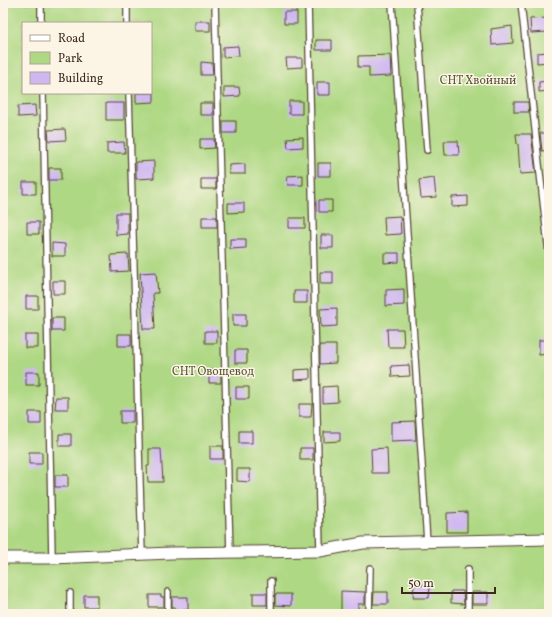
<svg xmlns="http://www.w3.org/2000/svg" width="552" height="617" font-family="Vollkorn,serif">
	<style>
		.green { fill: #aed883; stroke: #748150; fill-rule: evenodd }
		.building { fill: #cfb7f0 }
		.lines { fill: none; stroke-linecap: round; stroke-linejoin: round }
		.lane-casing { stroke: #574436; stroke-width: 8 }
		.street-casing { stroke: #574436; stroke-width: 13 }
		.lane { stroke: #fff; stroke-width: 5.5 }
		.street { stroke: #fff; stroke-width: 11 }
		.labels { text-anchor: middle; stroke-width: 3; stroke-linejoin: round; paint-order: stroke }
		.park-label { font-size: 12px; fill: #585637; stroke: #fcf5e5 }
	</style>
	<rect width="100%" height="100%" fill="#fcf5e5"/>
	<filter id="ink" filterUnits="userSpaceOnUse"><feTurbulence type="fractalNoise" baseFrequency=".025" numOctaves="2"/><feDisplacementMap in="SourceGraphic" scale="8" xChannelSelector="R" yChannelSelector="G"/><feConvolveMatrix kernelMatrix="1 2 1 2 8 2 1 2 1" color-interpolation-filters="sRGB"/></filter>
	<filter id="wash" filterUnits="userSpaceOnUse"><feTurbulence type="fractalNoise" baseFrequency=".012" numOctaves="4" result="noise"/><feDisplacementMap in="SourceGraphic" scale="16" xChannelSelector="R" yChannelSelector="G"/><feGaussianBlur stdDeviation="0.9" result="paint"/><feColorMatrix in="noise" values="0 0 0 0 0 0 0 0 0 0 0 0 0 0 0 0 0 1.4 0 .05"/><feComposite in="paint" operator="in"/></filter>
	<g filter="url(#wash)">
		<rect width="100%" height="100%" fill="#f3dabb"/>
		<path class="green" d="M3 3H549V614H3ZM23 23H151V93H23Z"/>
		<g id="blocks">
			<path class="building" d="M284 12H297V24H284Z
				M547 18 548 32 531 33 530 19Z
				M195 21H210V31H195Z
				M512 26 513 43 492 45 491 29Z
				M316 40H332V50H316Z
				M238 46 239 56 223 57V47Z
				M549 52V62L537 63V53Z
				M390 55 391 76 369 77V67H358V56Z
				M286 58H302V67L287 68Z
				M201 62 212 63 213 75H201Z
				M549 81V91L539 92V82Z
				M317 82H330V95H317Z
				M224 87H239L240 96 224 97Z
				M136 93H154V102L136 103Z
				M289 101H302V114H289Z
				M514 102H528L529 112H514Z
				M106 103H124V120H106Z
				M200 103H213V115H200Z
				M35 105 36 116 18 117V106Z
				M223 121H236V133H223Z
				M65 129 66 140 49 141 48 130Z
				M540 133H549V150L542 151Z
				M516 134H531L536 173 520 174 518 144H517Z
				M303 137V147L288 148 287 138Z
				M200 139H214L215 148 200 149Z
				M444 141H458L459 155H445Z
				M124 142 125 153H107V143Z
				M154 161V178L136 179V162Z
				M318 163H331V176H318Z
				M245 164V174H229V165Z
				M49 168H61V180H49Z
				M303 175V185H288L287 176Z
				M434 178 436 197 421 198 419 180Z
				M201 179H216V189H201Z
				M23 182H36V194H23Z
				M468 196V206L452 207V197Z
				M319 200H332V212H319Z
				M228 203H244V212L228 213Z
				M116 213H128V234L116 235Z
				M400 216 401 234 385 235 384 217Z
				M202 217H217V227H202Z
				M289 218H305V228H289Z
				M27 222H39V234H27Z
				M321 235H333V248H321Z
				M230 239H246V248L230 249Z
				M52 243 65 244V256H52Z
				M384 253H399V262L384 263Z
				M128 254 129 271 112 272 111 255Z
				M156 272 158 293H153L155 329H143L140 273Z
				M320 272H333V284H320Z
				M53 281H65V294H53Z
				M404 289V305L386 306V290Z
				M294 291H307V303H294Z
				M26 296H38V309H26Z
				M337 308V326L321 327 320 309Z
				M233 314H246V326H233Z
				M52 318H64V331H52Z
				M387 329H403L404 347H388Z
				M205 331H217V343H205Z
				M118 334H131V346H118Z
				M25 335H38V348H25Z
				M539 340H549V354L539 355Z
				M320 345H336V363L320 364Z
				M235 350H247V363H235Z
				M409 365 410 376 392 377 391 366Z
				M310 369V379L294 380V370Z
				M209 370H221V383H209Z
				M26 372H39V385H26Z
				M337 386 338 402 323 403V387Z
				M236 387H249V399H236Z
				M56 397H68V409H55Z
				M299 404H312L311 417H299Z
				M120 411H133V423H120Z
				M29 412H41V424H29Z
				M415 421 416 440 391 441V422Z
				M239 431H252V443H239Z
				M324 432H340V441L324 442Z
				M59 434H71V446H59Z
				M210 446H223V459H210Z
				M300 448H313V460H300Z
				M387 448 388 473H372L371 449Z
				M149 449H161L163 482H148L147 466H149Z
				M29 452H42V464H29Z
				M237 469H250V482L237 481Z
				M55 475H68V487H55Z
				M467 512V532H447V513Z
				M414 585H430L429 598H413Z
				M341 591 365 592V604H358V614H341Z
				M451 591H463L464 604 451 603Z
				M374 592H388V604H373Z
				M472 592H488V604H472Z
				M253 593H265L267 594V605H253Z
				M275 594H291V606L275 605Z
				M84 595H97V607H84Z
				M149 595H161V597H164V607H149Z
				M172 597H188V610H175V607H172Z"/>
		</g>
	</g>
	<g filter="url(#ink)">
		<use href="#blocks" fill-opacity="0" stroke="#574436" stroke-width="1"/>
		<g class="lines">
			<g class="lane-casing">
				<path id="lane" d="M41 3V23
					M127 3V23
					M215 3 230 553
					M308 3 320 551
					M392 3 427 542
					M417 3 427 150
					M521 3 549 254
					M43 93 52 558
					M129 93 142 554
					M168 592V614
					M70 593V614
					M271 614V581
					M369 614 370 568
					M468 614V569"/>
			</g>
			<g class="street-casing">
				<path id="street" d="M3 558H52L171 553 320 551 363 543 549 539"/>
			</g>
			<use href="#lane" class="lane"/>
			<use href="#street" class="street"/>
		</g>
	</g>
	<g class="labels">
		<g class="park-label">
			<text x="478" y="84">СНТ Хвойный</text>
			<text x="213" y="375">СНТ Овощевод</text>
		</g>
	</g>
	<rect width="552" height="617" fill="none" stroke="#fcf5e5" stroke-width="16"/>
	<rect x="22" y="22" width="130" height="72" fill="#fcf5e5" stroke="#afa495"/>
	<rect x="30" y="35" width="20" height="6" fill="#ffffff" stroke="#afa495"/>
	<text x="58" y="42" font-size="12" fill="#3b2a1e">Road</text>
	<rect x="30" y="52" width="20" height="12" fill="#aed883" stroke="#afa495"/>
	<text x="58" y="62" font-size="12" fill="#3b2a1e">Park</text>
	<rect x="30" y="72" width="20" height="12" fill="#cfb7f0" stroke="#afa495"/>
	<text x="58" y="82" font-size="12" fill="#3b2a1e">Building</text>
	<path d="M402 587v6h93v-6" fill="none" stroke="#3b2a1e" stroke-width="2"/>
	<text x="408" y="587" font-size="12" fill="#3b2a1e" stroke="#fcf5e5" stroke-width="3" paint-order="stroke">50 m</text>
</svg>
